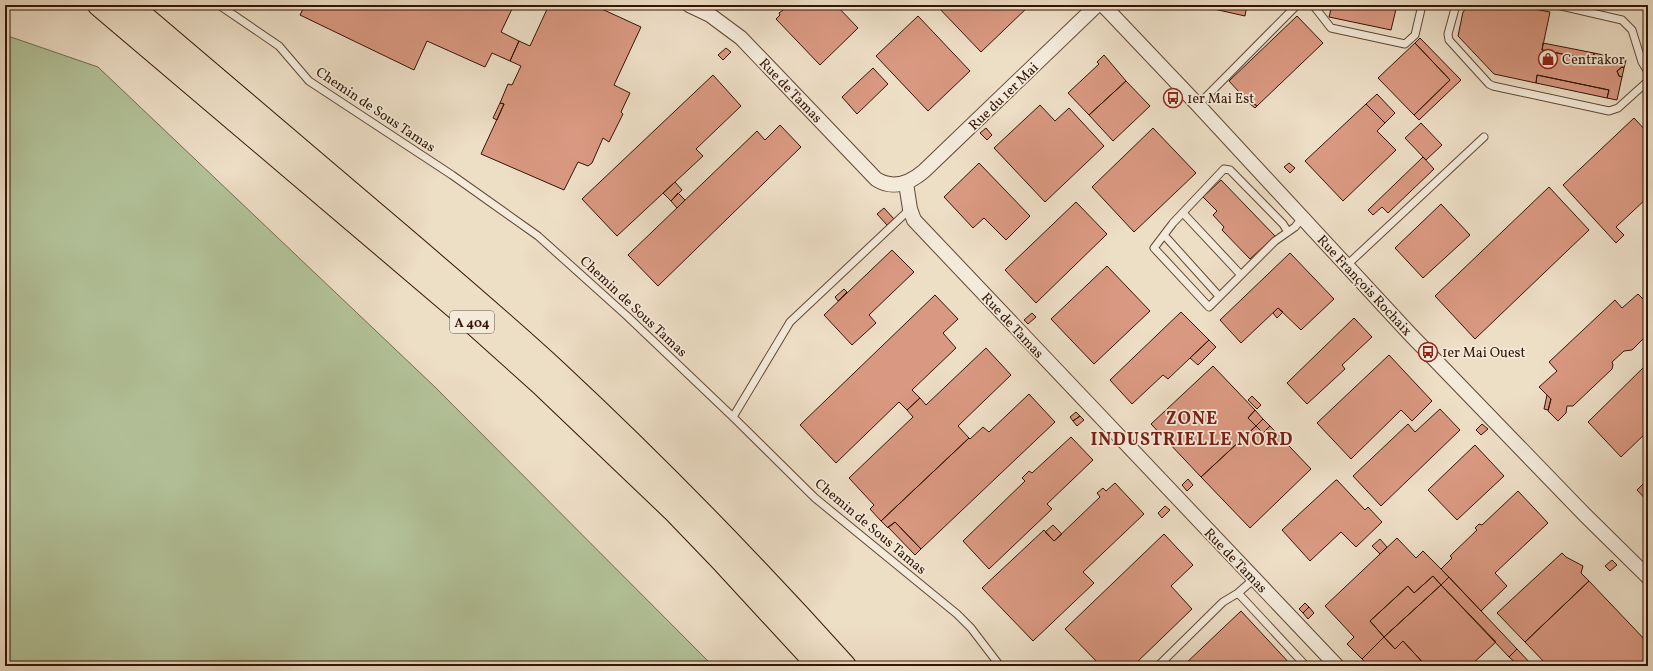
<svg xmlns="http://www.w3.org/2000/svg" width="1653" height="671" font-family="Vollkorn,serif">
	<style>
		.green { fill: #b3c299; stroke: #746c4e }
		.building { fill: #d99881; stroke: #341503 }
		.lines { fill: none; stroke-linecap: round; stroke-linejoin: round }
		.lane-casing { stroke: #624734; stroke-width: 9 }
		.street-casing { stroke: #624734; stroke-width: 16 }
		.highway-casing { stroke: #341503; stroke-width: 24 }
		.lane { stroke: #f3eada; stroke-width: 7 }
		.street { stroke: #f3eada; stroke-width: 14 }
		.highway { stroke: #eddec6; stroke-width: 22 }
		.labels { text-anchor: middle; stroke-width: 3.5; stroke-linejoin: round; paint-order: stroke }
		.shield { fill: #f3eada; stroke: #6d5544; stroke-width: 1 }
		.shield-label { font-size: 13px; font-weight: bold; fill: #341503 }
		.poi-label { font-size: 14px; fill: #341503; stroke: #f3eada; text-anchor: start }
		.street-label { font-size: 14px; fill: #341503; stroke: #f3eada }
		.district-label { font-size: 18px; font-weight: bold; letter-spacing: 1px; fill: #7a1f14; stroke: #f3eada }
	</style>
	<rect width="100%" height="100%" fill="#eddec6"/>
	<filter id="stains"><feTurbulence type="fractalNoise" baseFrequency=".005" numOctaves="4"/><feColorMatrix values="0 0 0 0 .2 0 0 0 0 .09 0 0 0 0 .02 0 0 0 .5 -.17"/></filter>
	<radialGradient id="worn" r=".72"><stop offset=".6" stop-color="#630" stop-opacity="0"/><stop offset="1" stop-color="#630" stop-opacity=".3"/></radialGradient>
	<path class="green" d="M5 35 98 67 435 387 713 666H5Z"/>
	<path class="building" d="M305 5H503L512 9 501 32 519 41 510 61 492 53 485 67 427 41 414 70 300 15Z
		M549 5H593L641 27 614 85 630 93 621 112 623 114 609 142 603 138 592 163 588 166 578 162 564 190 481 154 504 104 500 103 508 84 512 85 521 66 510 61 519 41 530 46Z
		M716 5H722V9L716 8Z
		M790 5H836L858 28 820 65 776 19 780 15 779 13Z
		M936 5H1030L981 52Z
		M1205 5H1247L1245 16 1205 7Z
		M1332 5H1397L1391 30 1329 17Z
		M1469 5H1514L1550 12 1542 50 1593 60 1594 53 1626 60 1624 68 1622 67 1617 71 1619 76 1622 77 1617 100 1607 98 1609 90 1537 75 1536 83 1494 74 1458 36 1463 12Z
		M918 16 970 71 928 111 876 56Z
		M1297 16 1323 43 1257 106 1252 102 1250 104 1229 81Z
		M1420 38 1461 80 1419 120 1414 115 1450 80 1415 43Z
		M1415 43 1450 80 1414 115 1378 78Z
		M1543 43 1594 53 1593 60 1542 50Z
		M726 48 731 52 723 60 718 55Z
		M1104 55 1126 81 1089 115 1068 93 1099 64 1097 62Z
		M1622 67 1624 68 1622 77 1619 76 1617 71Z
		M873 68 888 84 857 114 842 97Z
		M713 75 741 106 696 149 703 156 617 236 582 199Z
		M1537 75 1609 90 1607 98 1536 83Z
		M1126 81 1150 106 1113 141 1089 115Z
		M1377 94 1395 113 1385 123 1366 104Z
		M1252 102 1257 106 1255 108 1250 104Z
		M500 103 504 104 497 120 493 118Z
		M1366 104 1385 123 1377 131 1396 150 1343 201 1305 161Z
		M1040 105 1055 121 1069 108 1104 146 1045 202 994 148Z
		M1634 118 1648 133V197L1616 227 1624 235 1616 243 1563 185Z
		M1421 123 1442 145 1426 160 1405 138Z
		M780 125 801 147 658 286 628 255 757 131 765 140Z
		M986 128 992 135 987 140 980 133Z
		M1153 128 1196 173 1134 232 1092 187Z
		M1423 157 1434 169 1388 213 1382 207 1373 215 1368 210Z
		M979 163 1030 216 1006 240 984 218 973 228 944 197Z
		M1289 163 1295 168 1290 173 1284 167Z
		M1221 180 1275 236 1250 259 1222 230 1224 227 1213 215 1217 211 1203 197Z
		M675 182 682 190 671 201 663 193Z
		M1549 187 1589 230 1475 339 1435 296Z
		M678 193 685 200 677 208 671 201Z
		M1076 202 1107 234 1036 303 1005 270Z
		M1441 204 1470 235 1423 278 1395 248Z
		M884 208 894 219 887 225 877 214Z
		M892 250 914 272 869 315 876 323 852 345 824 315Z
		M1290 253 1334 299 1301 330 1278 308 1241 343 1220 320Z
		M1107 266 1150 311 1094 364 1051 319Z
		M844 289 847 292 838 301 835 297Z
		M1638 294 1648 304V334L1632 350 1624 351 1612 362 1613 365 1612 369 1573 406H1567L1566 413 1558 421 1548 411 1551 399 1539 387 1557 371 1549 362 1615 300 1622 308Z
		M935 295 958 319 943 333 956 348 912 390 920 398 907 410 899 402 836 463 800 425Z
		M1278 308 1283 312 1277 318 1273 313Z
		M1181 312 1209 340 1168 379 1163 375 1132 404 1110 380Z
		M1032 313 1036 317 1028 324 1024 320Z
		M1354 318 1372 337 1342 365 1345 369 1307 404 1287 383Z
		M1209 340 1216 347 1198 365 1190 358Z
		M986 348 1011 375 958 426 969 438 881 521 870 509 874 505 849 478 913 417 907 410 920 398 926 405Z
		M1389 355 1432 401 1412 421 1401 410 1351 459 1317 423Z
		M1648 363V431L1621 457 1588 422Z
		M1213 366 1255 410 1248 418 1256 426 1201 477 1151 424Z
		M1029 394 1055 422 921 549 895 522 888 528 881 521 969 438 970 439 983 427 989 432Z
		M1547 395 1551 399 1548 410 1544 409Z
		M1252 396 1261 405 1257 409 1248 400Z
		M1440 409 1460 430 1381 506 1353 476 1408 424 1415 432Z
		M1255 410 1263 419 1256 426 1248 418Z
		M1076 412 1080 416 1073 421 1070 417Z
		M1080 416 1084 420 1077 426 1073 421Z
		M1263 419 1270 426 1263 433 1256 426Z
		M1482 424 1488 429 1481 435 1476 430Z
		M1256 426 1263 433 1270 426 1311 469 1250 528 1201 477Z
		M1071 437 1093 460 1047 504 1052 509 989 569 963 541 1025 481 1022 478 1029 471 1032 473Z
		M1475 445 1504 476 1457 520 1428 490Z
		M1188 479 1193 485 1187 491 1182 485Z
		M1648 479V502L1637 490Z
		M1337 480 1365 510 1368 507 1382 522 1356 547 1341 532 1310 561 1282 530 1336 480Z
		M1115 483 1144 514 1083 572 1094 583 1033 641 982 588 1044 530 1054 541 1100 497 1097 493 1103 488 1106 491Z
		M1518 491 1548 523 1495 573 1507 586 1481 611 1441 569 1452 558 1450 556 1477 530 1475 528 1479 524 1482 525Z
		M1165 506 1170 510 1162 518 1158 513Z
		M895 522 921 549 915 555 888 527Z
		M1053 525 1062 534 1054 541 1045 532Z
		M1164 534 1193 565 1171 586 1192 609 1133 666H1101L1065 629Z
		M1397 538 1416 558 1423 551 1449 577 1441 585 1433 576 1414 593 1408 586 1370 621 1384 637 1362 659 1347 644 1354 637 1325 606Z
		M1380 539 1387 547 1380 554 1372 546Z
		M1562 553 1566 557 1583 566 1581 573 1589 581 1525 642 1497 613Z
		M1612 560 1617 565 1610 571 1605 566Z
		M1433 576 1441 585 1384 637 1370 621 1408 586 1414 593Z
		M1449 577 1517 649 1509 657 1441 585Z
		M1589 581 1648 643V656L1638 666H1548L1525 642Z
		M1441 585 1496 642 1470 666H1426L1403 641 1395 649 1384 637Z
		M1305 603 1309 607 1303 613 1299 609Z
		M1309 607 1314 613 1308 619 1303 613Z
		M1241 611 1292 666H1183Z
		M1384 637 1395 649 1403 641 1426 666H1382L1380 664 1377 666H1369L1362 659Z
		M1517 649 1532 665 1530 666H1515L1517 664 1509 657Z"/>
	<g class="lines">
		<g class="lane-casing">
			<path id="lane" d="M219 5 279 46 309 81 452 175 538 236 627 316 733 417 815 498 957 614 971 628 1000 666
				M1313 5 1331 28 1405 44 1415 35 1422 5
				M1456 5 1448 34 1449 40 1489 84 1493 86 1609 111 1618 108 1648 81
				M1557 5 1622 20 1632 30 1642 62 1648 72
				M1198 105 1297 5
				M1183 213 1241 275
				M1288 232 1283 224 1230 170 1224 169 1173 223 1154 248 1209 307 1275 241 1295 227 1302 218
				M1164 235 1219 296
				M1347 265 1484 137
				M733 417 790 322 910 209
				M1254 579 1238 593 1306 666
				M1158 666 1223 602 1238 593"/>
		</g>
		<g class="street-casing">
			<path id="street" d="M689 5 710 15 741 38 876 179C893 190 910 183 924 171L1097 5
				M1103 5 1198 105 1409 333 1585 515 1648 577
				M906 183 910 209 914 220 1337 666"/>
		</g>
		<g class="highway-casing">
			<path id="highway" d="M99 5 463 314 541 384 673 510 722 561 819 666
				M130 5C208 72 287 138 365 205 430 260 495 315 557 372 658 466 753 564 845 666"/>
		</g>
		<use href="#lane" class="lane"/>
		<use href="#street" class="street"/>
		<use href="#highway" class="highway"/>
	</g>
	<defs>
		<g id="shop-ring" transform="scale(1)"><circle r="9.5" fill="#f3eada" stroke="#8f2418" stroke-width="1.5"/><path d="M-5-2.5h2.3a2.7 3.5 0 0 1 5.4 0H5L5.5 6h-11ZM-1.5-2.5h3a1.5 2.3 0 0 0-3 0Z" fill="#8f2418"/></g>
		<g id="bus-ring" transform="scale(1)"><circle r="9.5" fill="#f3eada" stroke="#8f2418" stroke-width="1.5"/><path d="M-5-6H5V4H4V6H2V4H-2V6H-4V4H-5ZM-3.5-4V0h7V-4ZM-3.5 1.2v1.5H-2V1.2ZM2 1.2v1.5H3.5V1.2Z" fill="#8f2418"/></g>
	</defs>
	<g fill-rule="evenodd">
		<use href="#shop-ring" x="1548" y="59"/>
		<use href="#bus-ring" x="1173" y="98"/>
		<use href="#bus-ring" x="1428" y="352"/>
	</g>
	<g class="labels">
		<rect class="shield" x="450" y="311" width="44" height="22" rx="3"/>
		<g class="shield-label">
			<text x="472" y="327">A 404</text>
		</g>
		<g class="poi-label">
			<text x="1562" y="64">Centrakor</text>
			<text x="1187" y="103">1er Mai Est</text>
			<text x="1442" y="357">1er Mai Ouest</text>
		</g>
		<g class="street-label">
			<text transform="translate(791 90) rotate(46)" y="5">Rue de Tamas</text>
			<text transform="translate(1003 96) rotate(-44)" y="5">Rue du 1er Mai</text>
			<text transform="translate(376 109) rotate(34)" y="5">Chemin de Sous Tamas</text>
			<text transform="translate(1365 285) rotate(47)" y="5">Rue François Rochaix</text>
			<text transform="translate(634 306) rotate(43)" y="5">Chemin de Sous Tamas</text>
			<text transform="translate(1013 325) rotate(47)" y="5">Rue de Tamas</text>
			<text transform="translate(871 526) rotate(40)" y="5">Chemin de Sous Tamas</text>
			<text transform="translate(1236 560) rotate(46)" y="5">Rue de Tamas</text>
		</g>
		<g class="district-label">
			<text x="1192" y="424">ZONE<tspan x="1192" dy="21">INDUSTRIELLE NORD</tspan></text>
		</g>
	</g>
	<rect width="1653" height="671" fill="none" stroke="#eddec6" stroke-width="20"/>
	<rect x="6" y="6" width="1641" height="659" fill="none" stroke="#341503" stroke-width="2"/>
	<rect x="10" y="10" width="1633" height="651" fill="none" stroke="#341503"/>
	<rect width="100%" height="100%" filter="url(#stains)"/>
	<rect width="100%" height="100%" fill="url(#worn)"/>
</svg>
